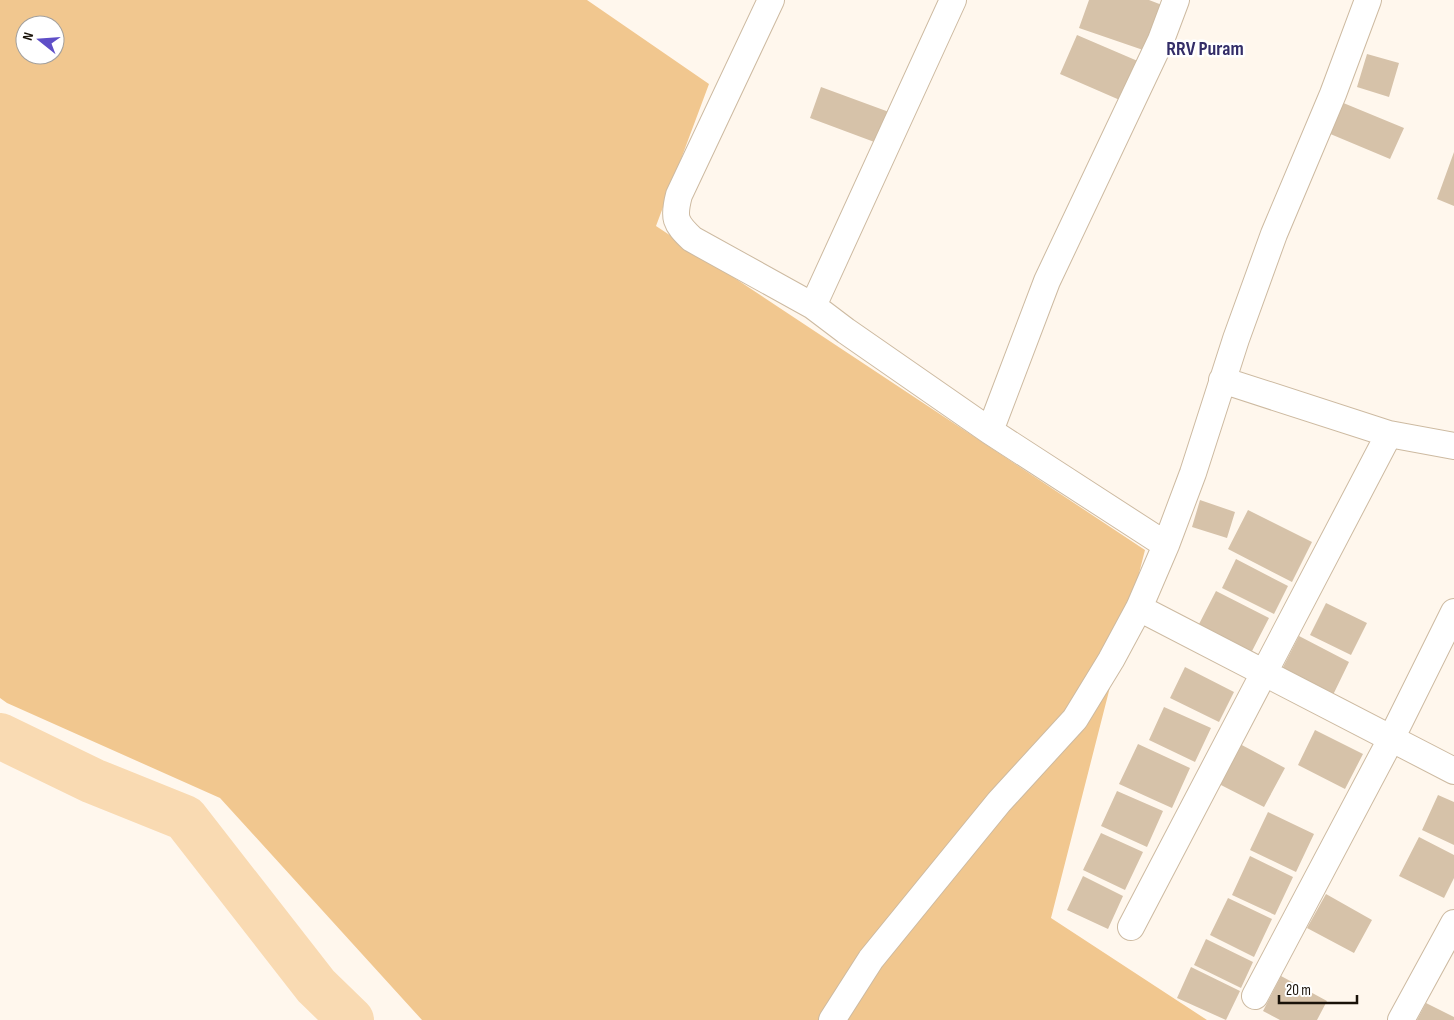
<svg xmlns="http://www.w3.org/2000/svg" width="1454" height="1020" font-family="'Sofia Sans Condensed',sans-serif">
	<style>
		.green { fill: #f1c78f; fill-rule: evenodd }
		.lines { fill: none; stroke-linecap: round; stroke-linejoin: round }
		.river { stroke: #f9dab2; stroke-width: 46 }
		.building { fill: #d6c2a9 }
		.street-casing { stroke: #cdbaa1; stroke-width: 28 }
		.street { stroke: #fff; stroke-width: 26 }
		.labels { text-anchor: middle; stroke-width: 5; stroke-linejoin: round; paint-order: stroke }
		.neighbourhood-label { font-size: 20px; font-weight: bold; fill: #332d68; stroke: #fff }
	</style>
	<rect width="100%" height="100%" fill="#fff7ed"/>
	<path class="green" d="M0 0H587L709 84 656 226 1145 550 1051 918 1207 1020H422L220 798 7 703 0 698ZM25 25H55V55H25Z"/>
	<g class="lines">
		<path class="river" d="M0 736 93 781 185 818 316 986 351 1020"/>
	</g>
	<path class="building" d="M1089 0H1149L1162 5 1146 51 1079 28Z
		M1077 35 1140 62 1122 101 1060 74Z
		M1367 54 1399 63 1389 97 1357 87Z
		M821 87 889 112 877 143 810 118Z
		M1341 102 1404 128 1390 159 1328 133Z
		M1454 152V206L1437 199Z
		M1200 500 1235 512 1227 538 1192 527Z
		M1248 510 1312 542 1292 582 1228 549Z
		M1236 559 1288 586 1274 614 1222 588Z
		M1216 591 1269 618 1251 653 1198 626Z
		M1326 603 1367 623 1351 655 1310 635Z
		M1299 636 1349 662 1332 697 1281 671Z
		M1185 667 1234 692 1219 722 1170 698Z
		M1164 707 1211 728 1195 762 1149 740Z
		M1315 730 1363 754 1345 789 1298 765Z
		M1238 743 1285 768 1264 807 1217 783Z
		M1138 744 1190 768 1172 808 1119 784Z
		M1117 791 1163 811 1147 847 1101 826Z
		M1438 795 1454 802V845L1422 830Z
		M1268 812 1314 834 1296 872 1250 850Z
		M1101 833 1143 852 1125 890 1083 870Z
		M1419 837 1454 855V878L1444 898 1399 876Z
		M1250 856 1293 877 1275 915 1232 895Z
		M1083 876 1123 896 1108 929 1067 910Z
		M1326 894 1372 920 1354 953 1307 928Z
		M1228 898 1272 919 1254 957 1210 935Z
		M1206 939 1253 962 1241 988 1194 965Z
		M1191 967 1240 991 1226 1020 1177 998Z
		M1281 976 1327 1001 1317 1020H1280L1263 1011Z
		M1426 1003 1454 1017V1020H1417Z"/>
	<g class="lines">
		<g class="street-casing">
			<path id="street" d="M771 0 679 195C673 218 675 223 692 239L813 306 846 331 990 431 1166 545
				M813 306 953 0
				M1222 380 1389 434 1454 446
				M990 431 1047 281 1161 40 1176 0
				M1139 608 1454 771
				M1131 927 1389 434
				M1255 996 1391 739 1454 612
				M832 1020 871 959 928 889 999 802 1075 719 1111 660 1139 608 1166 545 1193 473 1236 339 1274 234 1333 94 1368 0
				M1401 1020 1454 923"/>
		</g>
		<use href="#street" class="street"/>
	</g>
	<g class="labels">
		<g class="neighbourhood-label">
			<text x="1205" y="55">RRV Puram</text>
		</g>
	</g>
	<g transform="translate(40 40) rotate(287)"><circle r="24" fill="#ffffff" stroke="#a3a09d"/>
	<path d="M0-4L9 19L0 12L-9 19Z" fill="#5e4ec7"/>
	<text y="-8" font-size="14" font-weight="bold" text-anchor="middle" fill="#191209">N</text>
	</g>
	<path d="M1279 995v8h78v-8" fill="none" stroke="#191209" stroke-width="2.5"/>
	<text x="1286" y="995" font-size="15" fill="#191209" stroke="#ffffff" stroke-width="4" paint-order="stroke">20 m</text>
</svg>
